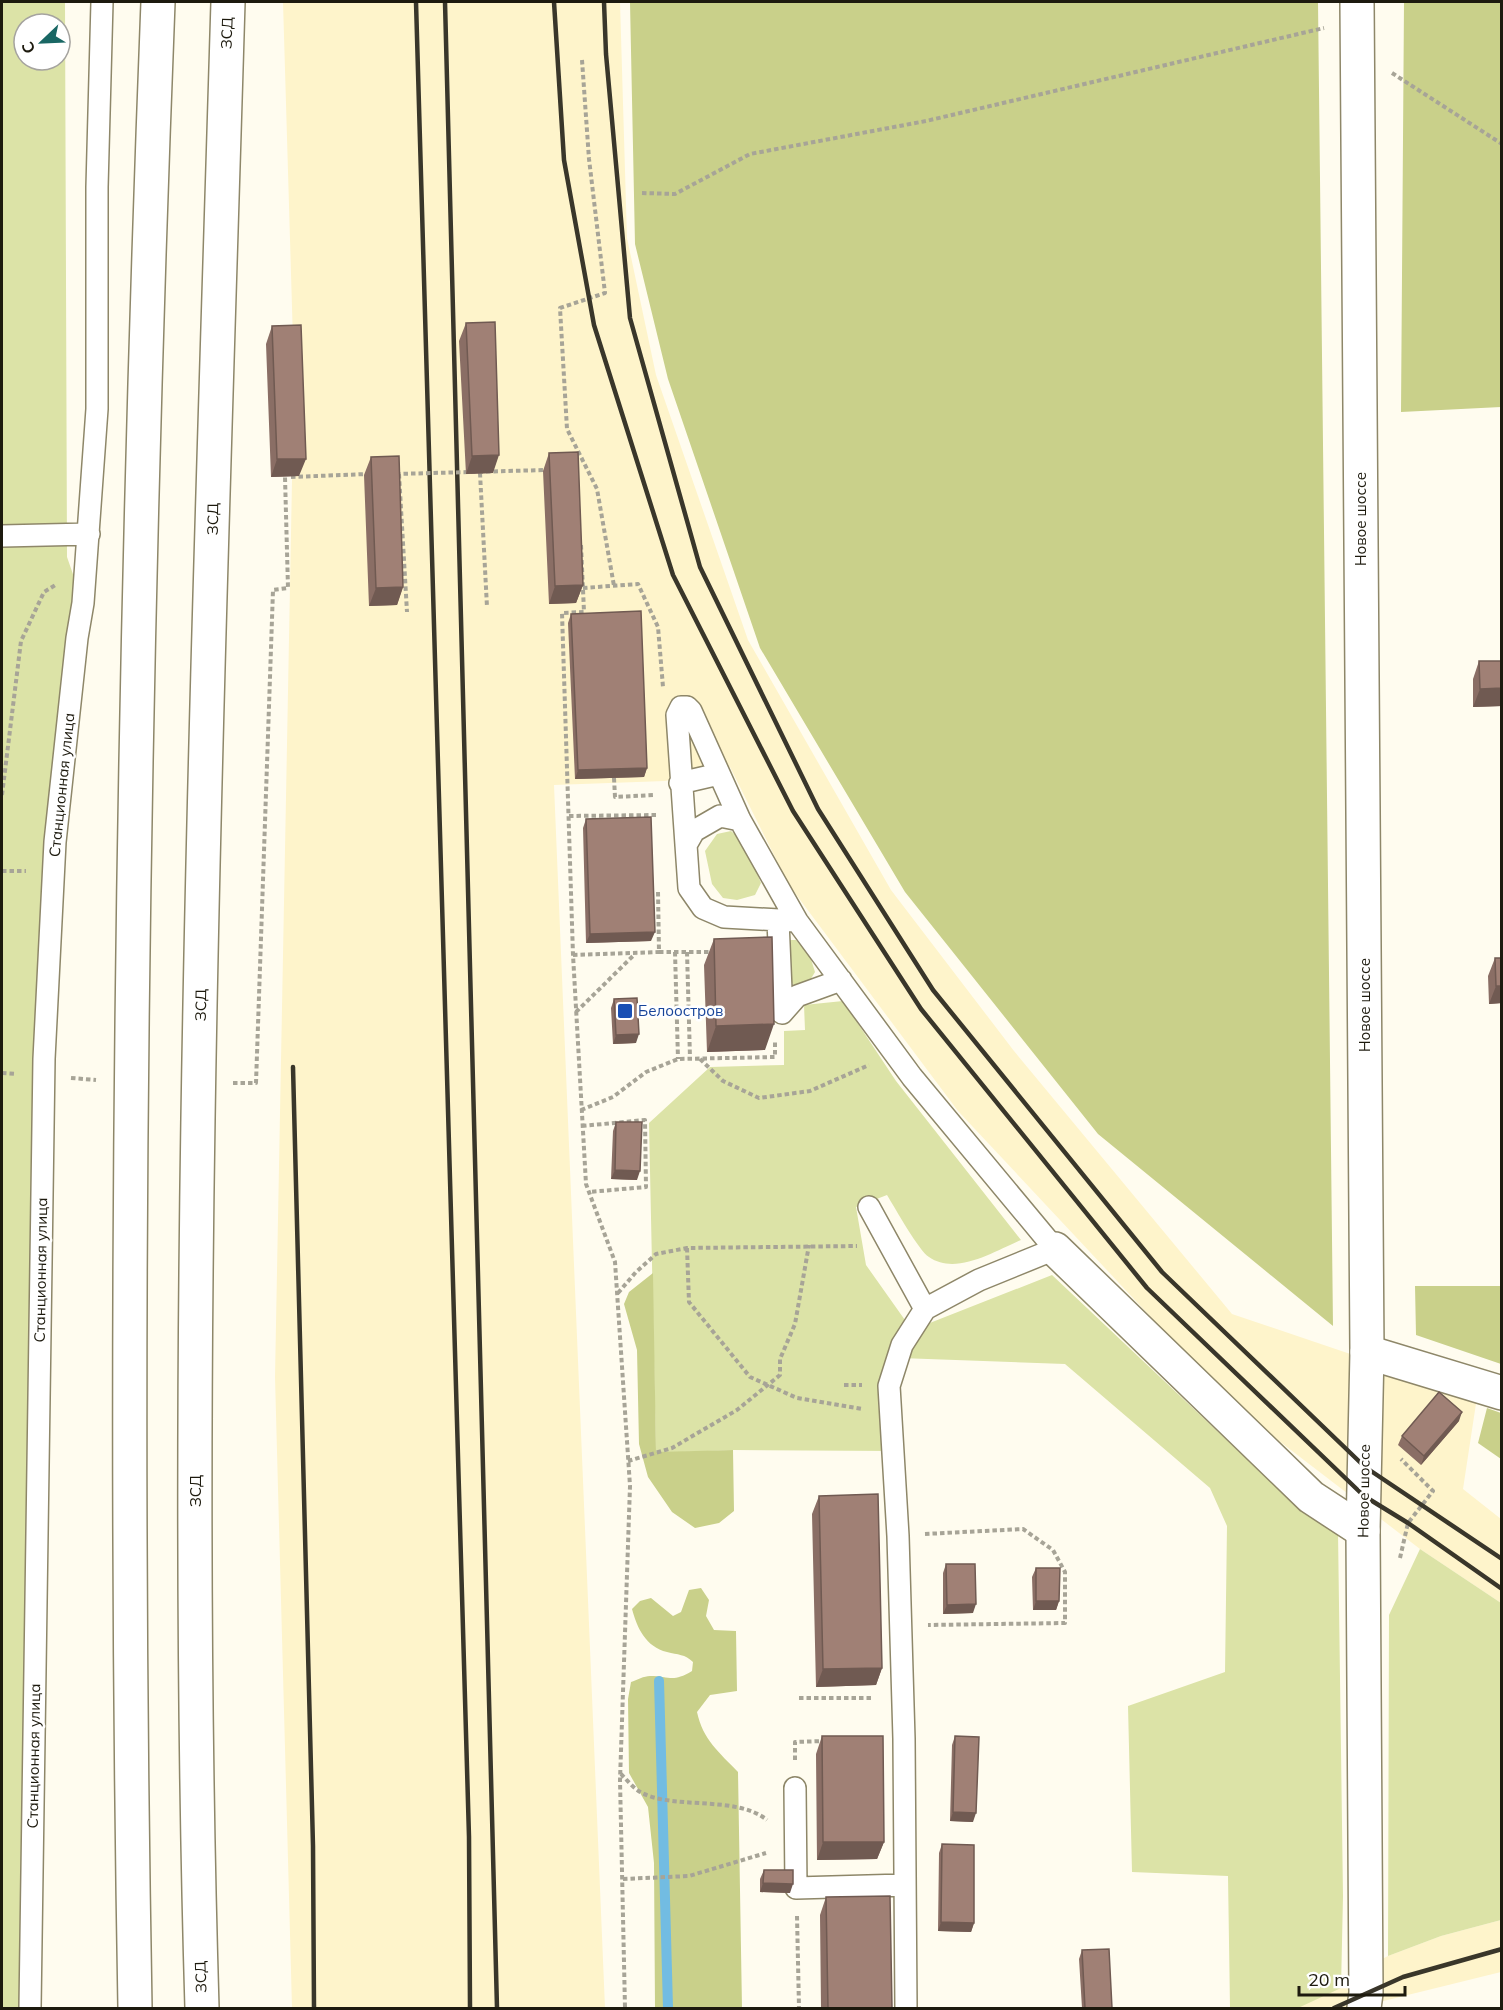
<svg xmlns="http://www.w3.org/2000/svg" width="1503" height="2010" font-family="Mulish,sans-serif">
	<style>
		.built { fill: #fef4cb }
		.green { fill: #dce3a7; fill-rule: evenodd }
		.forest { fill: #c9d08a }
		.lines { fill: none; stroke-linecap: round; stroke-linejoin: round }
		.stream { stroke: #72bce2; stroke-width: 10 }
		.lane-casing { stroke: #8e8769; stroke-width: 24 }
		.street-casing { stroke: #8e8769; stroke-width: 36 }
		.secondary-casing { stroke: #8e8769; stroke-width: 36 }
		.highway-casing { stroke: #8e8769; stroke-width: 36 }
		.path { stroke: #a7a497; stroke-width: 4; stroke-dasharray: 4.5 3; stroke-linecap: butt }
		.lane { stroke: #fff; stroke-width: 21 }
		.street { stroke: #fff; stroke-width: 33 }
		.secondary { stroke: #fff; stroke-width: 33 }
		.highway { stroke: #fff; stroke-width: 33 }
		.rail { stroke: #39362a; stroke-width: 4.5 }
		.path-bridge { stroke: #a7a497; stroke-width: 4; stroke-dasharray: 4.5 3; stroke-linecap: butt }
		.wall { fill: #8a6e65 }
		.shaded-wall { fill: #705a52 }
		.building { fill: #a08075; stroke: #705a52; stroke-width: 1.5 }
		.transit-dot { fill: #1a4fb4; stroke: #fff; stroke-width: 2 }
		.labels { text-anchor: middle; stroke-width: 5; stroke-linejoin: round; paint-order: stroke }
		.street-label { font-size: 15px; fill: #1d1a0e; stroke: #fff }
		.transit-label { font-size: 15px; fill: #164399; stroke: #fff; text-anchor: start }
	</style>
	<rect width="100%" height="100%" fill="#fffcef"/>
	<path class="built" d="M283 2H620L627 238 656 375 748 640 891 890 1014 1051 1232 1314 1477 1397 1463 1489 1501 1519V1603L1420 1549 1236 1408 958 1111 789 885 730 767 665 781 554 785 605 2008H292L275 1377 294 375Z
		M1501 1920V1972L1355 2008H1287L1388 1956 1441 1936Z"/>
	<path class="green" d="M2 2H65L67 557 83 603 55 842 30 2008H2ZM24 24H60V60H24Z
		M731 831 743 841 761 883 755 895 737 900 723 898 712 884 705 851 717 834Z
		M788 940H796L810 956 815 972 806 987H795L789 978Z
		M843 1001 896 1081 1021 1240C995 1251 956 1276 929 1257 919 1251 895 1208 887 1195L856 1207 866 1265 912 1330 1052 1275 1305 1514 1338 1532 1343 1896 1341 1988 1298 2008H1230L1228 1876 1132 1872 1128 1706 1225 1672 1227 1526 1210 1488 1065 1364 900 1358 892 1451 733 1450 656 1453 649 1123 710 1067 784 1065V1031L805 1030 804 1005Z
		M1420 1549 1501 1603V1920L1441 1936 1388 1956 1389 1615Z"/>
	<path class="forest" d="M630 2H1318L1333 1326 1098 1134 905 892 760 648 668 379 635 244Z
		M1404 2H1501V407L1401 412Z
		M653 1273 656 1452 733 1450 734 1511 719 1523 695 1528 672 1512 648 1477 639 1444 637 1350 624 1304 629 1292Z
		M1415 1286H1501V1364L1416 1335Z
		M1487 1408 1501 1413V1459L1478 1443Z
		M701 1588 709 1600 706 1616 714 1630 736 1631 737 1691 710 1695 697 1712C703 1740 719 1752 738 1772L742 2008H655L654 1863 648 1807 629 1773 628 1699 631 1682C637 1680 644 1676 650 1676 670 1676 672 1683 692 1671L693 1662C685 1654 678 1655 667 1652 646 1647 637 1628 632 1609L640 1601 651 1598 673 1616 681 1612 689 1590Z"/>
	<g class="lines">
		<path class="stream" d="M659 1681 668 2008"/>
		<g class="lane-casing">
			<path id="lane" d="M2 536 89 534
				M680 783 719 774
				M686 845 694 831 720 816 740 820
				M778 921 782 1013 797 996 841 980
				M797 921 724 917 703 908 689 888 677 715 681 707H687L691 711 740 820 797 921 912 1077 1055 1249 979 1280 925 1309 902 1345 889 1386 898 1536 904 1739 906 2008
				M869 1207 925 1309
				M795 1788 796 1888 904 1885
				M30 2008 44 1059 55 842 77 638 83 603 97 409V187L102 2"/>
		</g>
		<g class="street-casing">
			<path id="street" d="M1055 1249 1311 1497 1363 1531
				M1367 1352 1502 1393"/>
		</g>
		<g class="secondary-casing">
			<path id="secondary" d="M1357 2 1367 1352 1363 1531 1366 1993 1364 2008"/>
		</g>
		<g class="highway-casing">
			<path id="highway" d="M135 2008C123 1340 132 670 158 2
				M202 2008C182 1340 208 670 228 2"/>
		</g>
		<path class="path" d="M582 60 589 159 605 293 560 308 567 429 597 489 614 586
			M1392 73 1502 144
			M642 193 675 194 750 154 926 121 1324 28
			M480 473 487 607
			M399 474 407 612
			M581 545 584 612 562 613 573 955 586 1184 615 1262 630 1486 620 1780 625 2008
			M583 588 638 584 658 627 663 687
			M614 778 615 797 655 795
			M2 795 21 641 44 592 57 584
			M569 816 656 815
			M2 871H26
			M658 892 659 952H711
			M675 952 678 1059
			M687 952 690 1058
			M573 955 659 952
			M576 1012 635 954
			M700 1059 723 1081 759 1098 810 1091 869 1065
			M2 1073 16 1074
			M71 1078 96 1080
			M233 1083H256L273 590 288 588 285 477
			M581 1110 613 1097 646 1072 678 1059 775 1057V1040
			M582 1126 645 1120 646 1187 589 1192
			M687 1248 689 1302 750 1377 797 1398 863 1409
			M618 1293 636 1272 656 1254 687 1248 857 1246
			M844 1385H862
			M628 1461 672 1448 737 1410 780 1375V1359L795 1324 809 1245
			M925 1534 1023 1529 1053 1550 1065 1572V1623L928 1625
			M1400 1558 1408 1523 1433 1491 1401 1459
			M799 1698H874
			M795 1760V1742L823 1741
			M621 1774C627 1780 634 1789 642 1793 676 1810 736 1795 767 1820
			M623 1879 689 1876 766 1853
			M797 1916 799 2008"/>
		<use href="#lane" class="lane"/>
		<use href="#street" class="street"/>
		<use href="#secondary" class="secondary"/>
		<use href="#highway" class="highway"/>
		<path class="rail" d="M416 2 469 1837 470 2008
			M445 2 497 2008
			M554 2 564 160 594 325 673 575 793 811 921 1009 1147 1288 1364 1496 1408 1523 1502 1589
			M604 2 606 54 630 318 700 567 818 809 933 990 1162 1272 1365 1467 1502 1559
			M293 1067 313 1846 314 2008
			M1334 2008 1403 1977 1502 1949"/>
		<path class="path-bridge" d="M396 474 545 470
			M291 477 368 474"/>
	</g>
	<path class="wall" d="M466 323 493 473 466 474 459 341Z
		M272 326 299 476 271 477 266 344Z
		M549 453 583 585 576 603 549 604 543 471Z
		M371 457 403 587 397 605 369 606 364 475Z
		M571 614 647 768 644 777 575 779 568 623Z
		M1479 661H1502V706L1473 707V679Z
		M586 819 651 941 586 943 583 828Z
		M714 939 765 1050 707 1052 704 965Z
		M1495 958 1502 1003 1489 1004 1488 976Z
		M614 999 636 1043 613 1044 611 1008Z
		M616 1122 637 1180 611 1179 613 1131Z
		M1459 1421 1421 1465 1398 1445 1402 1436Z
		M819 1496 882 1668 876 1685 816 1687 812 1514Z
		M946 1564 973 1613 943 1614V1573Z
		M1036 1568 1059 1601 1056 1610H1033L1032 1577Z
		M822 1736 884 1842 877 1859 817 1860 816 1754Z
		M955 1736 973 1822 950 1821 952 1745Z
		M942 1844 974 1923 971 1932 938 1931 939 1853Z
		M764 1870 790 1893 760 1892V1879Z
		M826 1897 892 2008H821L820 1915Z
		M1082 1950 1112 2008H1082L1079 1959Z"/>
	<path class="shaded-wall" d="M499 455 493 473 466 474 472 456Z
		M277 459H306L299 476 271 477Z
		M583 585 576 603 549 604 555 586Z
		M403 587 397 605 369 606 376 588Z
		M1502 688V706L1473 707 1480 689Z
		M647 768 644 777 575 779 578 770Z
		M655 932 651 941 586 943 590 934Z
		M1496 986H1502V1003L1489 1004Z
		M774 1024 765 1050 707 1052 716 1026Z
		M639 1034 636 1043 613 1044 616 1035Z
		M615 1170 640 1171 637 1180 611 1179Z
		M1462 1412 1459 1421 1421 1465 1424 1456Z
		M1036 1601H1059L1056 1610H1033Z
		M976 1604 973 1613 943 1614 947 1605Z
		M882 1668 876 1685 816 1687 823 1669Z
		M953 1812 976 1813 973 1822 950 1821Z
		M823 1842H884L877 1859 817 1860Z
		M763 1883 793 1884 790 1893 760 1892Z
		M941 1922 974 1923 971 1932 938 1931Z"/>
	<path class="building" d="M495 322 499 455 472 456 466 323Z
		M301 325 306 459H277L272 326Z
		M578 452 583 585 555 586 549 453Z
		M399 456 403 587 376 588 371 457Z
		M641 611 647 768 578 770 571 614Z
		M1479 661H1502V688L1480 689Z
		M651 817 655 932 590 934 586 819Z
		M772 937 774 1024 716 1026 714 939Z
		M1495 958H1502V986H1496Z
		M637 998 639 1034 616 1035 614 999Z
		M616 1122H642L640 1171 615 1170Z
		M1439 1392 1462 1412 1424 1456 1402 1436Z
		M878 1494 882 1668 823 1669 819 1496Z
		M946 1564H975L976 1604 947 1605Z
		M1036 1568H1060L1059 1601H1036Z
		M822 1736H883L884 1842H823Z
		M955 1736 979 1737 976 1813 953 1812Z
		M942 1844 974 1845V1923L941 1922Z
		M764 1870H793V1884L763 1883Z
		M890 1896 892 2008H828L826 1897Z
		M1109 1949 1112 2008H1085L1082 1950Z"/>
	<rect class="transit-dot" x="617" y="1003" width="16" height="16" rx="3"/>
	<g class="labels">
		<g class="street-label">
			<text transform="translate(227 33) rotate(-88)" y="5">ЗСД</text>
			<text transform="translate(213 519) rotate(-89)" y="5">ЗСД</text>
			<text transform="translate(1361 519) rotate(-90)" y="5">Новое шоссе</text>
			<text transform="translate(62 785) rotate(-84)" y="5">Станционная улица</text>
			<text transform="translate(201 1005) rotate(-89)" y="5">ЗСД</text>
			<text transform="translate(1365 1005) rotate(-90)" y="5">Новое шоссе</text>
			<text transform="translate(41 1270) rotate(-89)" y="5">Станционная улица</text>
			<text transform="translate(196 1491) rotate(-90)" y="5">ЗСД</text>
			<text transform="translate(1364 1491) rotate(-89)" y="5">Новое шоссе</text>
			<text transform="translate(34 1756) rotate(-89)" y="5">Станционная улица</text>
			<text transform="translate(201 1977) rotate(-92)" y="5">ЗСД</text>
		</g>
		<g class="transit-label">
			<text x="638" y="1016">Белоостров</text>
		</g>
	</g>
	<rect width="1503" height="2010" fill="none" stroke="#1d1a0e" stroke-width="6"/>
	<g transform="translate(42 42) rotate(247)"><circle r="28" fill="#ffffff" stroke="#a5a39f" stroke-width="1.5"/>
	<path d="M0-4.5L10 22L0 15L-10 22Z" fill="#196764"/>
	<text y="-9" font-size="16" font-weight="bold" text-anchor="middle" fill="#1d1a0e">С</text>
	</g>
	<path d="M1299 1986v9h106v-9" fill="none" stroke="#1d1a0e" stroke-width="3"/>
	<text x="1308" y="1986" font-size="18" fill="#1d1a0e" stroke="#ffffff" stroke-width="4.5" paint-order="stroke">20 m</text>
</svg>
